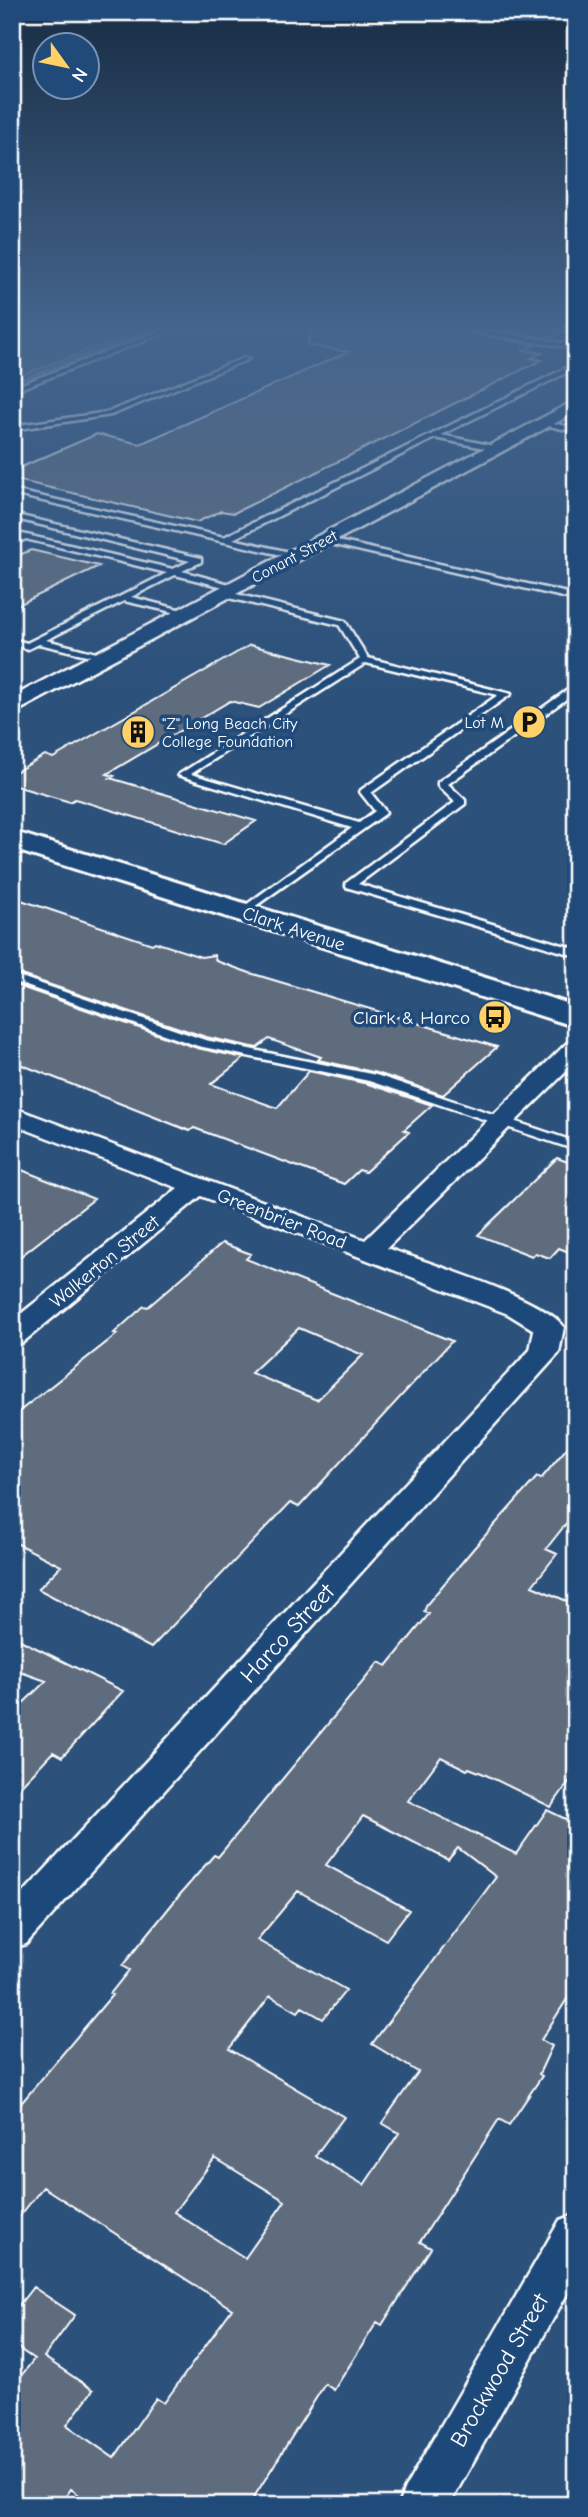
<svg xmlns="http://www.w3.org/2000/svg" width="588" height="2517" font-family="'Comic Neue',sans-serif">
	<style>
		.green { fill: #507b83; stroke: #a8bdc1; stroke-width: 2 }
		.lines { fill: none; stroke-linecap: round; stroke-linejoin: round }
		.stream { stroke: #8badc2; stroke-width: 5 }
		.building { fill: #5e6c7e; stroke: #fff; stroke-width: 2; fill-rule: evenodd }
		.service-casing { stroke: #fff; stroke-width: 5 }
		.minor-casing { stroke: #fff; stroke-width: 5 }
		.tertiary-casing { stroke: #fff; stroke-width: 5 }
		.secondary-casing { stroke: #fff; stroke-width: 6 }
		.service { fill: #1f4a7a; fill-rule: evenodd }
		.minor { fill: #1f4a7a; fill-rule: evenodd }
		.tertiary { fill: #1f4a7a; fill-rule: evenodd }
		.secondary { fill: #1f4a7a; fill-rule: evenodd }
		.labels { text-anchor: middle; stroke-width: 7; stroke-linejoin: round; paint-order: stroke }
		.far-street-label { font-size: 16px; fill: #fff; stroke: #1f4a7a }
		.far-poi-label { font-size: 16px; fill: #fff; stroke: #1f4a7a; text-anchor: end }
		.street-label { font-size: 19px; fill: #fff; stroke: #1f4a7a }
		.poi-label { font-size: 19px; fill: #fff; stroke: #1f4a7a; text-anchor: end }
		.near-street-label { font-size: 23px; fill: #fff; stroke: #1f4a7a }
	</style>
	<rect width="100%" height="100%" fill="#2c517b"/>
	<filter id="ink" filterUnits="userSpaceOnUse"><feTurbulence type="fractalNoise" baseFrequency=".0143" numOctaves="2"/><feDisplacementMap in="SourceGraphic" scale="14" xChannelSelector="R" yChannelSelector="G"/><feConvolveMatrix kernelMatrix="1 2 1 2 8 2 1 2 1" color-interpolation-filters="sRGB"/></filter>
	<g filter="url(#ink)">
		<path class="green" d="M12 330H142L12 379Z"/>
		<g class="lines">
			<path class="stream" d="M12 384 153 330"/>
		</g>
		<path class="building" d="M309 330H464L467 333 535 345 524 350 542 353 531 358 542 360 234 513 221 511 197 522 12 479V471L97 434 140 444 348 352 308 345Z
			M495 330H568L549 338Z
			M31 550 99 566 12 608V558Z
			M250 645 330 665 259 708 230 701 107 774 114 776 110 778 256 821 223 844 75 799 70 802 12 785V774L45 755 53 758Z
			M12 897 152 944 155 942 201 957 214 955 216 961 250 973 497 1047 443 1095 377 1073 318 1060 321 1057 269 1039 257 1048 206 1037 12 972Z
			M12 984 197 1048 244 1058 211 1084 277 1108 309 1071 368 1084 432 1105 404 1130 409 1132 365 1172 359 1170 344 1184 194 1128 190 1131 12 1061Z
			M557 1158 576 1165V1255L559 1248 550 1258 535 1253 532 1256 478 1235Z
			M12 1166 94 1199 12 1263Z
			M222 1243 251 1254 246 1259 452 1341 299 1507 290 1503 151 1648 38 1589 61 1566 12 1541V1417L117 1334 114 1333 144 1306 148 1307ZM299 1328 363 1355 317 1400 251 1373Z
			M576 1437V1511L546 1549 557 1554 532 1586 576 1605V1772L551 1807 484 1774 469 1768 467 1770 441 1757 408 1801 516 1854 547 1810 576 1824V1985L541 2040 552 2046 539 2074 542 2076 509 2125 499 2119 420 2242 431 2248 382 2325 377 2322 334 2390 325 2384 249 2505H92L71 2489 60 2505H12V2388L34 2359 12 2344V2314L33 2287 75 2315 44 2357 93 2390 67 2425 114 2458 156 2398 164 2403 232 2309 43 2187 12 2226V2114L112 1995 110 1994 129 1970 122 1966 177 1898 214 1855 218 1857 379 1662 387 1666 429 1614 424 1612 427 1604 474 1548 537 1477 541 1479ZM363 1816 448 1860 458 1848 496 1877 372 2044 418 2072 382 2123 399 2133 364 2185 315 2156 344 2117 229 2049 270 1996 298 2012 302 2007 323 2019 346 1990 257 1940 298 1891 386 1940 409 1910 326 1865ZM215 2158 285 2201 245 2258 174 2212Z
			M12 1636 123 1691 62 1757 53 1752 12 1795V1714L46 1681 12 1669Z"/>
		<g class="lines">
			<g class="service-casing">
				<path id="service" d="M12 330H16L12 332Z
					M164 330H172L12 392V388Z
					M467 330H480L576 345V349Z
					M244 358 249 359 111 415 12 430V426L108 412Z
					M576 363V368L441 435 499 447V451L435 438 233 539 298 554 299 556 295 558 12 494V490L224 537Z
					M542 421 576 428V432L540 424Z
					M12 514 201 558V562L182 571 240 587 236 590 175 575 131 597 190 612V616L124 601 46 640 108 656V660L39 644 28 649 12 645V639L27 643 167 573 26 539 12 545V540L22 534 173 569 190 561 12 518Z
					M325 538 576 595V600L322 542V538Z
					M224 591 345 621 368 658 511 694 371 793 386 812 385 814 243 915 239 914V910L352 828 178 775 360 659 339 625 221 596V592ZM366 663 498 695 361 790 360 792 375 811 359 823 191 774Z
					M576 684V692L448 784 465 800V804L358 884 576 949V956L346 887V883L455 802 438 786V782Z
					M12 974 205 1040 376 1075 576 1142V1150L369 1081 198 1046 12 981Z"/>
			</g>
			<g class="minor-casing">
				<path id="minor" d="M576 1041V1062L387 1248C424 1262 544 1298 564 1327L559 1353 26 1944 12 1948V1905L530 1350 534 1330 508 1314 201 1196 22 1343 12 1345V1321L178 1188 12 1124V1107L365 1240 567 1043Z
					M576 2214V2278L449 2505H398L405 2488 560 2220Z"/>
			</g>
			<g class="tertiary-casing">
				<path id="tertiary" d="M576 400V412L12 714V697Z"/>
			</g>
			<g class="secondary-casing">
				<path id="secondary" d="M12 831 576 1006V1027L12 849Z"/>
			</g>
			<use href="#service" class="service"/>
			<use href="#minor" class="minor"/>
			<use href="#tertiary" class="tertiary"/>
			<use href="#secondary" class="secondary"/>
		</g>
	</g>
	<linearGradient id="sky" x2="0" y2="1"><stop stop-color="#182d44"/><stop offset="0.48" stop-color="#45658d"/><stop offset="1" stop-color="#45658d" stop-opacity="0"/></linearGradient>
	<rect width="588" height="682" fill="url(#sky)"/>
	<defs>
		<g id="parking-disc" transform="scale(1.75)"><circle r="9.5" fill="#ffd166" stroke="#1f4a7a"/><path d="M-3.5-5.5H1a3.5 3.5 0 0 1 0 7H-1V5.5H-3.5ZM-1-3.4V-.6H.8a1.4 1.4 0 0 0 0-2.8Z" fill="#111"/></g>
		<g id="building-disc" transform="scale(1.75)"><circle r="9.5" fill="#ffd166" stroke="#1f4a7a"/><path d="M-4-6H4V6H1V3H-1V6H-4ZM-2.5-4.3h1.7v1.8h-1.7ZM.8-4.3h1.7v1.8H.8ZM-2.5-1h1.7V.8h-1.7ZM.8-1h1.7V.8H.8Z" fill="#111"/></g>
		<g id="bus-disc" transform="scale(1.75)"><circle r="9.5" fill="#ffd166" stroke="#1f4a7a"/><path d="M-5-6H5V4H4V6H2V4H-2V6H-4V4H-5ZM-3.5-4V0h7V-4ZM-3.5 1.2v1.5H-2V1.2ZM2 1.2v1.5H3.5V1.2Z" fill="#111"/></g>
	</defs>
	<g fill-rule="evenodd">
		<use href="#parking-disc" x="529" y="722"/>
		<use href="#building-disc" x="138" y="732"/>
		<use href="#bus-disc" x="495" y="1017"/>
	</g>
	<g class="labels">
		<g class="far-street-label">
			<text transform="translate(294 556) rotate(-28)" y="6">Conant Street</text>
		</g>
		<g class="far-poi-label">
			<text x="504" y="728">Lot M</text>
			<text x="162" y="729" text-anchor="start">"Z" Long Beach City<tspan x="162" dy="18">College Foundation</tspan></text>
		</g>
		<g class="street-label">
			<text transform="translate(294 928) rotate(18)" y="7">Clark Avenue</text>
			<text transform="translate(282 1218) rotate(21)" y="7">Greenbrier Road</text>
			<text transform="translate(104 1261) rotate(-39)" y="7">Walkerton Street</text>
		</g>
		<g class="poi-label">
			<text x="470" y="1024">Clark &amp; Harco</text>
		</g>
		<g class="near-street-label">
			<text transform="translate(287 1633) rotate(-47)" y="8">Harco Street</text>
			<text transform="translate(499 2370) rotate(-60)" y="8">Brockwood Street</text>
		</g>
	</g>
	<rect width="588" height="2517" fill="none" stroke="#1f4a7a" stroke-width="42"/>
	<rect x="21" y="21" width="546" height="2475" fill="none" stroke="#fff" stroke-width="2.5" filter="url(#ink)"/>
	<g transform="translate(66 66) rotate(123)"><circle r="33" fill="#1f4a7a" stroke="#7992af" stroke-width="2"/>
	<path d="M0-5L12 26L0 18L-12 26Z" fill="#ffd166"/>
	<text y="-10" font-size="19" font-weight="bold" text-anchor="middle" fill="#ffffff">N</text>
	</g>
</svg>
